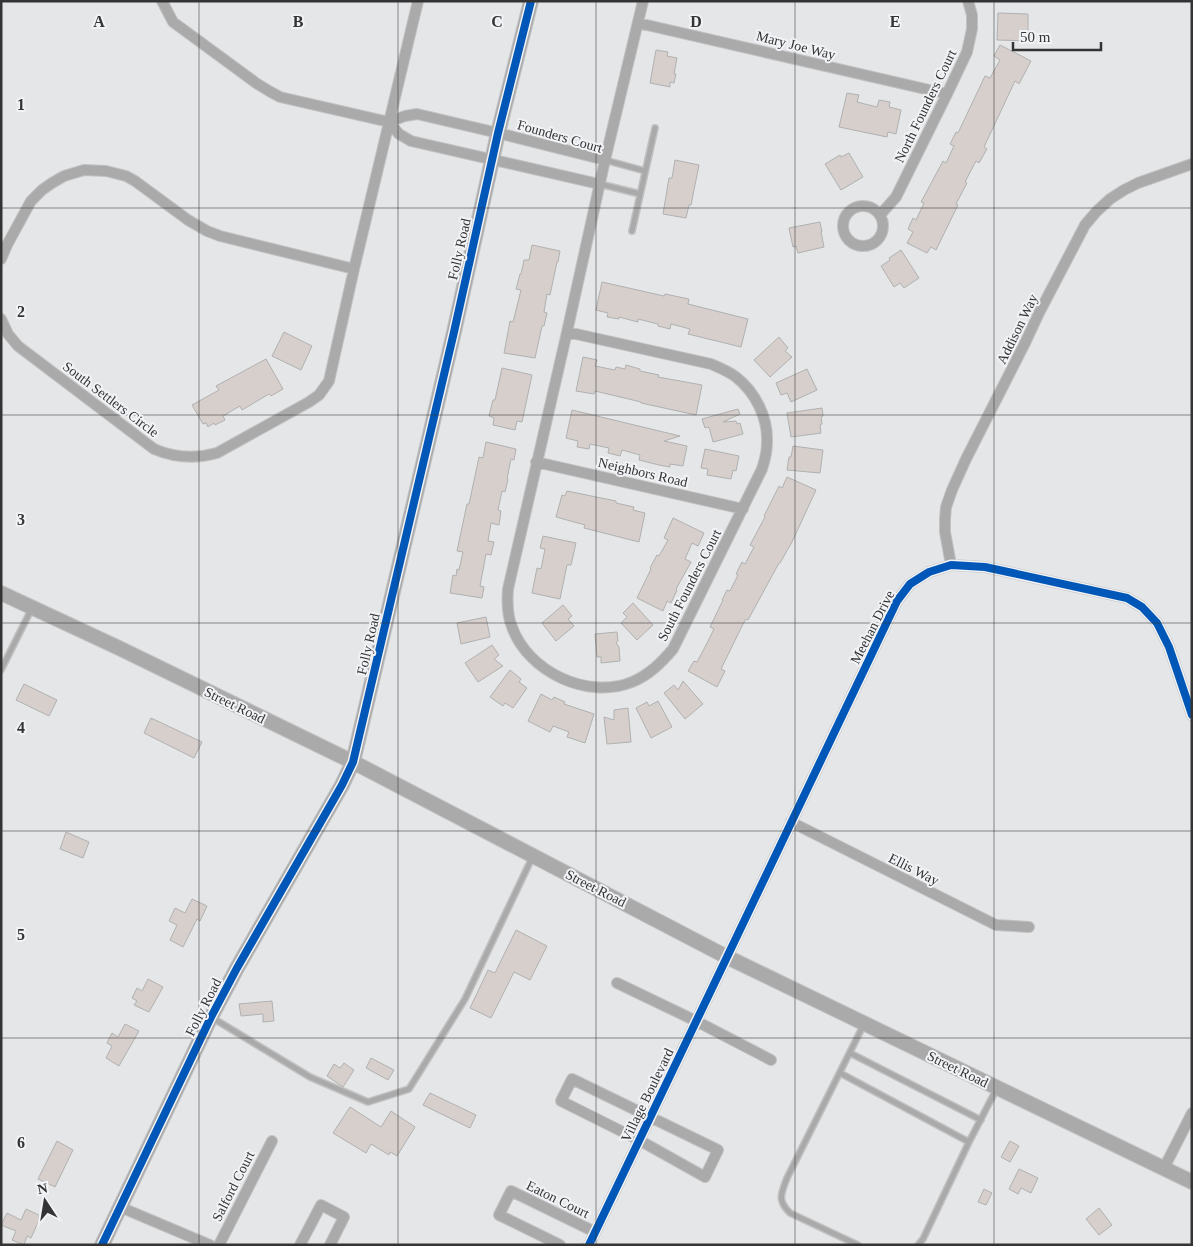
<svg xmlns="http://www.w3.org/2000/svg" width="1193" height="1246" font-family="'Times New Roman',serif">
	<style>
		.building { fill: #d6cfcb; stroke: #b1b1b2 }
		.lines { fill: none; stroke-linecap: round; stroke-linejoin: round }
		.lane-casing { stroke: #c2c2c3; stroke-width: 8 }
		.street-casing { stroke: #c2c2c3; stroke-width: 12 }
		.secondary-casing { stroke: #c2c2c3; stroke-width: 16 }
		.lane { stroke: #aaaaab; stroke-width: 5 }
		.street { stroke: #aaaaab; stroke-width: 10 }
		.secondary { stroke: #aaa; stroke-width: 14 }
		.cycleway-casing { stroke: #f2f3f6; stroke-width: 11 }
		.cycleway { stroke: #0057b8; stroke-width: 8 }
		.grid { fill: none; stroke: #343435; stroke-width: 1; stroke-opacity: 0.55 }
		.labels { text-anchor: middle; stroke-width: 4; stroke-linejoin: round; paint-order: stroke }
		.street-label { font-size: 14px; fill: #343435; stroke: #f2f3f6 }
		.grid-label { font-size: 16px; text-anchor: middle; font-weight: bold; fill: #343435; stroke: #f2f3f6; stroke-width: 4; stroke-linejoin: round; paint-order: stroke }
	</style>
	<rect width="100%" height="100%" fill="#e5e6e8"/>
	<path class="building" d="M998 13 1028 14V31H1032V41L997 40Z
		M1000 45 1031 61 1019 84 1015 81 984 147 987 149 979 163 976 161 965 182 967 183 956 204 958 205 936 250 931 247 927 253 907 243 913 232 908 229 913 218 916 220 924 203 921 202 943 161 946 163 954 146 950 144 956 132 958 133 985 76 990 78 1000 60 994 56Z
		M656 50 668 52 667 56 677 58 674 74H676L674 83 670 82V87L650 83Z
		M847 93 859 95 857 102 877 107 879 100 890 102 889 107 901 110 896 134 888 132 887 137 839 127Z
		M849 153 863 177 841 190 825 164 840 155 841 157Z
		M675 160 699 165 691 205H689L686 218 663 214 669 178H672Z
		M820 222 822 232H821L824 247 798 253 796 246 793 247 789 228Z
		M532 245 560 251 558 262H557L550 295 547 294 544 312 547 313 544 326H542L535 358 504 353 510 321 513 322 521 290 516 289 520 274H521L524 260H529Z
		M901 250 919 278 904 288 900 283 894 287 881 266 890 260 889 258Z
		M602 282 664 296 665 294 689 299 688 304 748 319 741 347 688 334 690 329 671 324 670 329 658 326V324L638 319V322L619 317V319L607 317 608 313 596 310Z
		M284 332 312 346 301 370 272 356Z
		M779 337 788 348 785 351 792 357 770 377 754 360Z
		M583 357 597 360 595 366 615 370 616 367 625 369 626 365 640 369V371L659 375 658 377 702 385 696 415 641 403V402L595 391 594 394 576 391Z
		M266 359 283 389 271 396 269 394 242 410 240 406 223 416 225 420 215 425 214 423 208 427 206 423 203 424 192 405 219 390 216 386Z
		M502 368 532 375 522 422 517 421 515 430 493 425 494 418 489 416 493 400H495Z
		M807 369 817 390 791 402 787 393 781 395 776 383Z
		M822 408 823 416 821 417 822 424 820 425 821 433 791 437 787 413Z
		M738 409 740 414 723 422 736 421 737 424 740 423 743 434 713 442 709 427 705 428 702 419Z
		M572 410 680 436 664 441 687 446 683 466 670 464V467L659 465 639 460 640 455 622 450 620 456 608 453 609 448 590 444 589 449 577 447 578 441 566 438Z
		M486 442 516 449 514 460 511 459 507 479H508L505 492 502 491 498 510 501 511 499 525 491 523 488 541 494 542 491 555 486 554 480 586 484 587 482 598 450 593 453 575 456 576 457 569 459 570 463 552 457 551 467 504H469L479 457 483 458Z
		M793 446 823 450 820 473 787 470 789 457H791Z
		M705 449 739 456 736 471 733 470 731 479 707 475 708 469 701 468Z
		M787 477 816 490 792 542 780 563H779L748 620 746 619 742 626 721 669 725 671 717 687 688 671 694 661 697 662 705 647 714 629 710 627 723 600H722L727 590 730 591 738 575 736 574 742 562 745 564 754 547 750 545 765 517 764 516 779 486 782 488Z
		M567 491 616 501V503L634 507 633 510 645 513 639 542 584 528 585 525 556 517 562 495 565 496Z
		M673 518 704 533 698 546 692 543 685 559 691 562 676 589 677 590 671 603 667 601 663 611 637 598 651 569 650 568 657 555 659 556 668 540 664 538Z
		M543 536 576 543 571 565H567L560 599 532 593 537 568 541 569 545 549 540 548Z
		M633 603 653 625 637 640 621 623 627 617 623 613Z
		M563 605 572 616 568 619 574 626 556 641 542 623Z
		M486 617 490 637 461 644 457 623Z
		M617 632 618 641 616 643 619 647 620 661 601 663V657H597L595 634Z
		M492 645 499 655 494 659 503 666 478 682 465 663Z
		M510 670 521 679 519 682 527 688 513 708 505 703 503 706 490 697Z
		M683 681 703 704 685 719 664 693 674 685 678 690Z
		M24 684 57 700 49 716 16 700Z
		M541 694 552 700 554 697 565 702 564 704 594 714 585 743 567 737 569 732 553 726 550 732 528 721Z
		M658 701 672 727 651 738 636 708 647 702 649 706Z
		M628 708 631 742 607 744 604 717 614 720V710Z
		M151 718 202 742 194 758 144 733Z
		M66 832 89 842 83 858 60 849Z
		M192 899 207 906 200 921 197 919 183 947 170 940 177 925 169 921 175 908 185 913Z
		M516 930 547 946 530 980 514 972 491 1018 470 1008 488 970 495 973Z
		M148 979 163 987 149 1012 134 1005 137 1001 132 998 137 988 142 991Z
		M272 1001 274 1021 263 1022V1014L241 1016 239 1004Z
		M125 1024 139 1031 119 1066 106 1058 112 1046 107 1043 112 1033 118 1037Z
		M371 1058 394 1070 388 1080 366 1068Z
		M344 1063 354 1070 343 1087 327 1076 334 1064 340 1068Z
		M430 1093 476 1115 470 1128 423 1105Z
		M350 1107 381 1127 391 1111 415 1127 397 1156 390 1152 389 1155 371 1144 366 1153 333 1133Z
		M57 1141 73 1150 55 1187 38 1179Z
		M1010 1141 1019 1146 1010 1162 1001 1157Z
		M1019 1169 1038 1178 1031 1193 1021 1188 1018 1194 1009 1189Z
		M984 1189 992 1193 986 1205 978 1202Z
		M1099 1208 1112 1225 1099 1235 1086 1219Z
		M26 1209 41 1216 31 1238 27 1236 24 1245 12 1240 16 1231 1 1225 7 1213 21 1220Z"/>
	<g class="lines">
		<g class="lane-casing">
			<path id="lane" d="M605 160 645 171
				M600 184 640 194
				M632 231 655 128
				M1 670 32 608
				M211 1017 310 1077 368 1102 409 1089 465 999 532 858
				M850 1053 981 1120
				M840 1073 969 1142 997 1088
				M858 1245 790 1213C777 1200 781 1194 787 1178L864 1024
				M918 1245 923 1239 969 1142"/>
		</g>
		<g class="street-casing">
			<path id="street" d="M162 1 173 22 256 83 269 91 280 97 389 122 399 134 411 141 599 184
				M638 23 947 94
				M389 122 405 116 417 114 498 133 605 160
				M843 226a20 20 0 1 1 40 0a20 20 0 1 1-40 0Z
				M880 215 896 197 947 94 967 52 972 29V15L968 1
				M1 259 7 245 31 201 42 190 52 183 64 176 84 170 106 171 126 176 135 181 188 220 207 231 220 236 354 269
				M1 319 8 334 18 346 154 449C175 458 195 459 217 453L309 402 319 395 329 381 354 269 418 1
				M567 332 711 364C720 368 728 371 736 377 755 392 768 417 767 442 767 451 765 460 762 469L673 649C661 663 649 675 632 682 588 700 528 672 512 627 507 615 507 602 508 589L567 332 605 160 643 1
				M536 462 743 509
				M951 565 945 532V519L946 507 952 490 966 459 1026 341 1039 313 1085 225 1096 212 1110 199 1124 190 1138 183 1192 164
				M791 822 996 925 1029 927
				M617 983 696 1021 771 1060
				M572 1079 718 1150 705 1177 639 1140 561 1101Z
				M1164 1168 1192 1113
				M120 1207 210 1245
				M219 1245 272 1141
				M300 1245 321 1205 344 1217 330 1245
				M560 1245 499 1215 511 1191 595 1232
				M589 1245 727 957 897 601 910 584 929 572 951 565 985 567 1127 598 1142 607 1157 623 1169 647 1192 715"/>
		</g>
		<g class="secondary-casing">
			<path id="secondary" d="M1 593 119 648 353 762 727 957 1192 1182
				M102 1245 211 1017 237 968 342 785 353 762 454 332 498 133 531 1"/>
		</g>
		<use href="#lane" class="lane"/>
		<use href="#street" class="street"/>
		<use href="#secondary" class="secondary"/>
		<g class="cycleway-casing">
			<path id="cycleway" d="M102 1245 211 1017 237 968 342 785 353 762 454 332 498 133 531 1
				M589 1245 727 957 897 601 910 584 929 572 951 565 985 567 1127 598 1142 607 1157 623 1169 647 1192 715"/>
		</g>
		<use href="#cycleway" class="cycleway"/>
	</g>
	<path class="grid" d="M199 1V1245M398 1V1245M596 1V1245M795 1V1245M994 1V1245M1 208H1192M1 415H1192M1 623H1192M1 831H1192M1 1038H1192"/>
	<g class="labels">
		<g class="street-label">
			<text transform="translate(796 45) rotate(14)" y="5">Mary Joe Way</text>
			<text transform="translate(925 106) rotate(-64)" y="5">North Founders Court</text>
			<text transform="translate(560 136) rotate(16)" y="5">Founders Court</text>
			<text transform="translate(459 249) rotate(-77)" y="5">Folly Road</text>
			<text transform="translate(1017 329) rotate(-64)" y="5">Addison Way</text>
			<text transform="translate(111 399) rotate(37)" y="5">South Settlers Circle</text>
			<text transform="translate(643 472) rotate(13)" y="5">Neighbors Road</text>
			<text transform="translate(689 585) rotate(-63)" y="5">South Founders Court</text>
			<text transform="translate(872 627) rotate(-63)" y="5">Meehan Drive</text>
			<text transform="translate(368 644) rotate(-77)" y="5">Folly Road</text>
			<text transform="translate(235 705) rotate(26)" y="5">Street Road</text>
			<text transform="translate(914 869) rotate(27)" y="5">Ellis Way</text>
			<text transform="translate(596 888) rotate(27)" y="5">Street Road</text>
			<text transform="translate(203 1007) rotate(-63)" y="5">Folly Road</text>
			<text transform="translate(958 1069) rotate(26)" y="5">Street Road</text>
			<text transform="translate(647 1095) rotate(-64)" y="5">Village Boulevard</text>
			<text transform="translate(233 1186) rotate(-63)" y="5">Salford Court</text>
			<text transform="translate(558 1199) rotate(26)" y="5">Eaton Court</text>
		</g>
	</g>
	<g class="grid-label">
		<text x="99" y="27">A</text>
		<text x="298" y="27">B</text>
		<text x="497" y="27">C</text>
		<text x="696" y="27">D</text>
		<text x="895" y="27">E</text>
		<text x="21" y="110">1</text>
		<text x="21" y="317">2</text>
		<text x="21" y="525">3</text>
		<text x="21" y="733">4</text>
		<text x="21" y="940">5</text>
		<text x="21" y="1148">6</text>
	</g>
	<rect width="1193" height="1246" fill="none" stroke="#343435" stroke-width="5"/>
	<g transform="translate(45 1201) rotate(348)" stroke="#f2f3f6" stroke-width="4" paint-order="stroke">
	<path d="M0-4L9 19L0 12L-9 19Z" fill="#343435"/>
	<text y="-8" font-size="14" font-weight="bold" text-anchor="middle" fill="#343435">N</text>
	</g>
	<path d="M1013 42v8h88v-8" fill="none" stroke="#343435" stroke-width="2.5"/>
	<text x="1020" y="42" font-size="15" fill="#343435" stroke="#f2f3f6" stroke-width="4" paint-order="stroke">50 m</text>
</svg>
